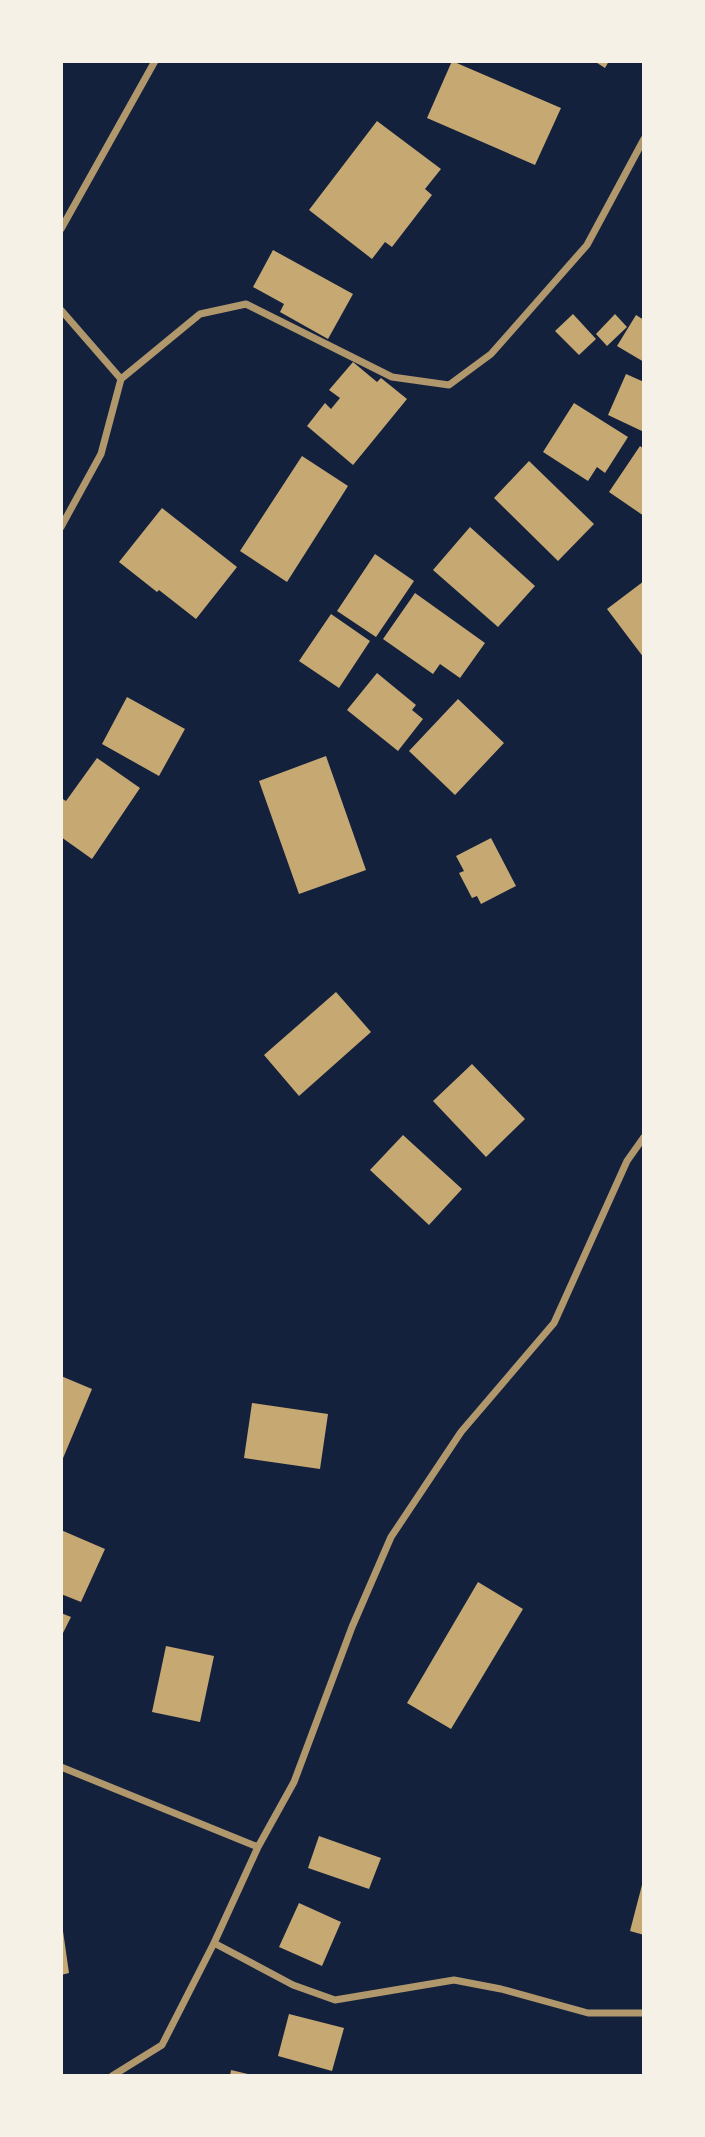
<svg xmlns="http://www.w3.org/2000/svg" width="705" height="2137" font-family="'Varela Round',sans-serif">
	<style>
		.building { fill: #c6a872 }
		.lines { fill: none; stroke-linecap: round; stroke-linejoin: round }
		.minor { stroke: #b1986c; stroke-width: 7 }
	</style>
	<rect width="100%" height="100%" fill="#14213d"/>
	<path class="building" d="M452 61 561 108 535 165 427 118Z
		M594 61H609L605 68Z
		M377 121 441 169 425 189 432 195 392 247 385 242 372 259 309 210Z
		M273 250 353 294 328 339 280 312 284 304 253 287Z
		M573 314 596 339 579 355 555 331Z
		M615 314 627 327 607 346 596 334Z
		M636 315 644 320V362L617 346Z
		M353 362 377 382 381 378 407 399 353 465 307 426 325 403 331 409 340 398 329 390Z
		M626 374 644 382V432L608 415Z
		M574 403 628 437 605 473 597 467 588 481 543 452Z
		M640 446 644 449V516L609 492Z
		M302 456 348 486 287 582 240 551Z
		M529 461 594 524 558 561 494 498Z
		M162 508 237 567 196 619 159 590 157 592 119 562Z
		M470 527 535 586 498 627 433 570Z
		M375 554 414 581 376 637 337 611Z
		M644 581V658L607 609Z
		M415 593 485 643 460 678 440 664 433 674 383 639Z
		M331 614 370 641 339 688 299 661Z
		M377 673 416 705 412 710 423 719 398 751 347 710Z
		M127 697 185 729 159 776 102 744Z
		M458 699 504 743 455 795 409 751Z
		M326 756 366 870 299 894 259 781Z
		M97 758 140 788 92 859 61 837V798L66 801Z
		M491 838 516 886 481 904 477 896 472 898 459 873 464 871 456 856Z
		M336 992 371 1032 299 1096 264 1055Z
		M472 1064 525 1119 486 1157 433 1101Z
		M403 1135 462 1189 429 1225 370 1170Z
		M61 1376 92 1389 61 1463Z
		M252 1403 328 1414 320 1469 244 1458Z
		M61 1530 105 1549 81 1602 61 1594 63 1589 61 1588Z
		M478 1582 523 1609 451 1729 407 1703Z
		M61 1613 71 1617 61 1637Z
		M166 1646 214 1656 200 1722 152 1712Z
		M319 1836 381 1858 369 1889 308 1868Z
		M643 1881H644V1935L630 1931Z
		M299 1903 341 1922 322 1966 279 1947Z
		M61 1931H63L69 1973 61 1975Z
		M289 2014 344 2028 332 2071 278 2056Z
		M231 2070 252 2075V2076H230Z"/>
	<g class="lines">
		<path class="minor" d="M61 229 155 61
			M61 310 121 379
			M61 527 101 454 121 379 200 314 246 304 392 377 449 385 491 354 587 245 644 139
			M644 1137 627 1161 554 1323 461 1432 391 1537 352 1627 294 1782 258 1847 214 1943 293 1985 335 2000 454 1980 501 1989 588 2013H644
			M61 1767 258 1847
			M112 2076 162 2045 214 1943"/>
	</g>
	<rect width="705" height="2137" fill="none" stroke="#f6f1e7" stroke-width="126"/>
</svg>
